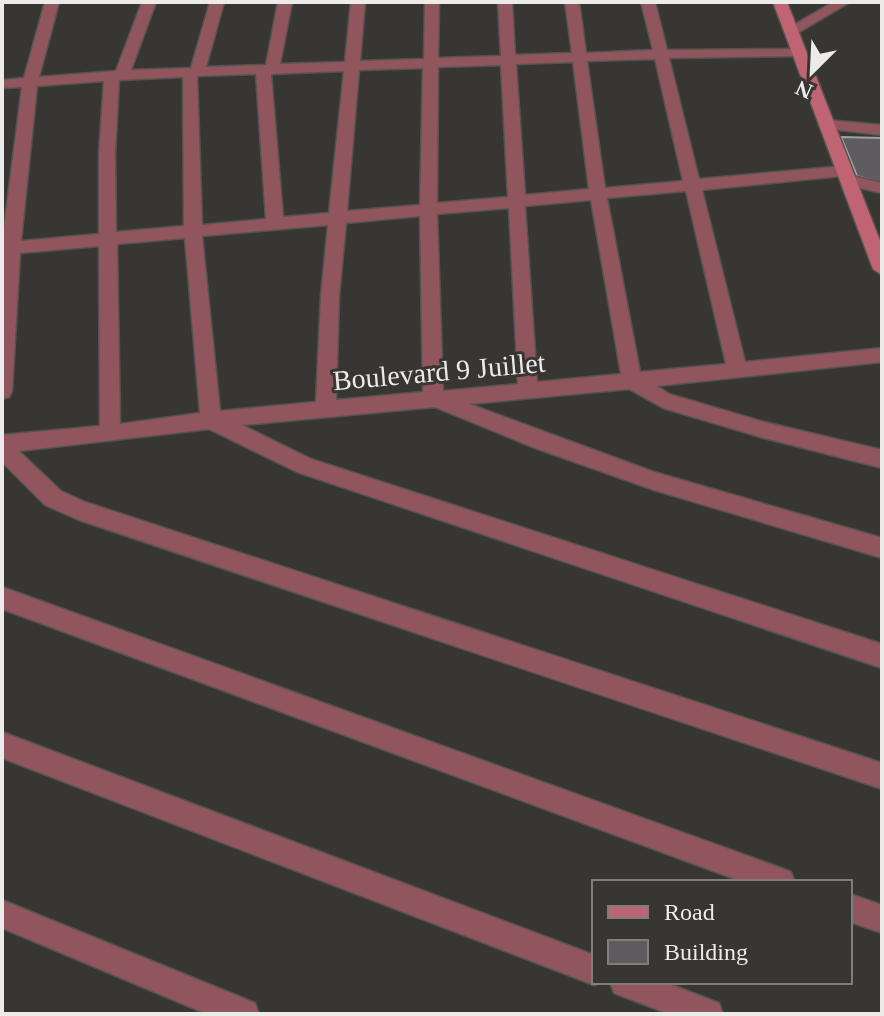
<svg xmlns="http://www.w3.org/2000/svg" width="884" height="1016" font-family="Georgia,serif">
	<style>
		.building { fill: #5e5c5e; stroke: #a3a0a3; stroke-width: 2 }
		.lines { fill: none; stroke-linecap: round; stroke-linejoin: round }
		.minor-casing { stroke: #555350; stroke-width: 3 }
		.secondary-casing { stroke: #555350; stroke-width: 3 }
		.minor { fill: #90555d; fill-rule: evenodd }
		.secondary { fill: #c06372; fill-rule: evenodd }
		.labels { text-anchor: middle; stroke-width: 6; stroke-linejoin: round; paint-order: stroke }
		.street-label { font-size: 28px; fill: #ecebe9; stroke: #383633 }
	</style>
	<rect width="100%" height="100%" fill="#383633"/>
	<path class="building" d="M841 137 882 138V183L857 176Z"/>
	<g class="lines">
		<g class="minor-casing">
			<path id="minor" d="M45 2H59L39 77 116 71 142 2H156L131 70 191 68 210 2H224L206 67 266 65 278 2H292L280 64 345 62 351 2H365L360 61 424 59 425 2H439L438 58 501 56 498 2H512L515 55 572 53 565 2H579L586 53 653 50 641 2H655L667 50 804 49V55L799 56 669 58 699 179 844 166 852 171 849 175 882 183V193L842 184V176L702 190 745 362 882 348V362L657 386 669 394 764 422 882 450V468L764 438 663 408 629 389 469 404 654 472 882 538V558L654 490 535 448 435 407 242 425 311 459 882 644V668L297 472 209 429 19 451 61 491 85 502 882 763V789L79 520 45 505 2 462V435L100 426 99 246 20 253 12 391 9 397 2 399V243L22 87 2 88V80L24 78ZM655 59 683 181 605 188 587 61ZM573 62 589 189 525 195 516 64ZM501 65 508 197 437 203 438 67ZM423 68 420 205 347 211 359 70ZM344 71 329 213 283 217 271 74ZM256 74 266 219 202 225 197 76ZM183 77 184 226 116 232 115 154 119 80ZM104 81 99 154V234L21 241 37 86ZM686 191 726 364 640 372 607 198ZM591 200 621 374 537 382 525 206ZM509 208 518 384 443 391 437 214ZM420 216 423 392 336 400 339 296 346 223ZM328 225 321 296 316 402 220 411 202 236ZM185 238 200 413 120 424 117 244Z
				M833 2H850L796 34 784 31Z
				M827 120 882 125V135L822 128 819 125Z
				M2 587 781 868 791 872 795 882H743L2 609Z
				M2 732 594 955V982H601L594 985 2 758Z
				M850 894 882 905V933L850 922Z
				M2 900 255 1003 259 1014H207L2 928Z
				M610 982H664L719 1003 723 1014H669L614 993Z"/>
		</g>
		<g class="secondary-casing">
			<path id="secondary" d="M773 2H787L882 246V275L873 269Z"/>
		</g>
		<use href="#minor" class="minor"/>
		<use href="#secondary" class="secondary"/>
	</g>
	<g class="labels">
		<g class="street-label">
			<text transform="translate(439 371) rotate(-5)" y="10">Boulevard 9 Juillet</text>
		</g>
	</g>
	<rect width="884" height="1016" fill="none" stroke="#ecebe9" stroke-width="8"/>
	<rect x="592" y="880" width="260" height="104" fill="#383633" stroke="#807e7c" stroke-width="2"/>
	<rect x="608" y="906" width="40" height="12" fill="#c06372" stroke="#807e7c" stroke-width="2"/>
	<text x="664" y="920" font-size="24" fill="#ecebe9">Road</text>
	<rect x="608" y="940" width="40" height="24" fill="#5e5c5e" stroke="#807e7c" stroke-width="2"/>
	<text x="664" y="960" font-size="24" fill="#ecebe9">Building</text>
	<g transform="translate(812 72) rotate(204)" stroke="#383633" stroke-width="6" paint-order="stroke">
	<path d="M0-6L14 30L0 20L-14 30Z" fill="#ecebe9"/>
	<text y="-12" font-size="22" font-weight="bold" text-anchor="middle" fill="#ecebe9">N</text>
	</g>
</svg>
